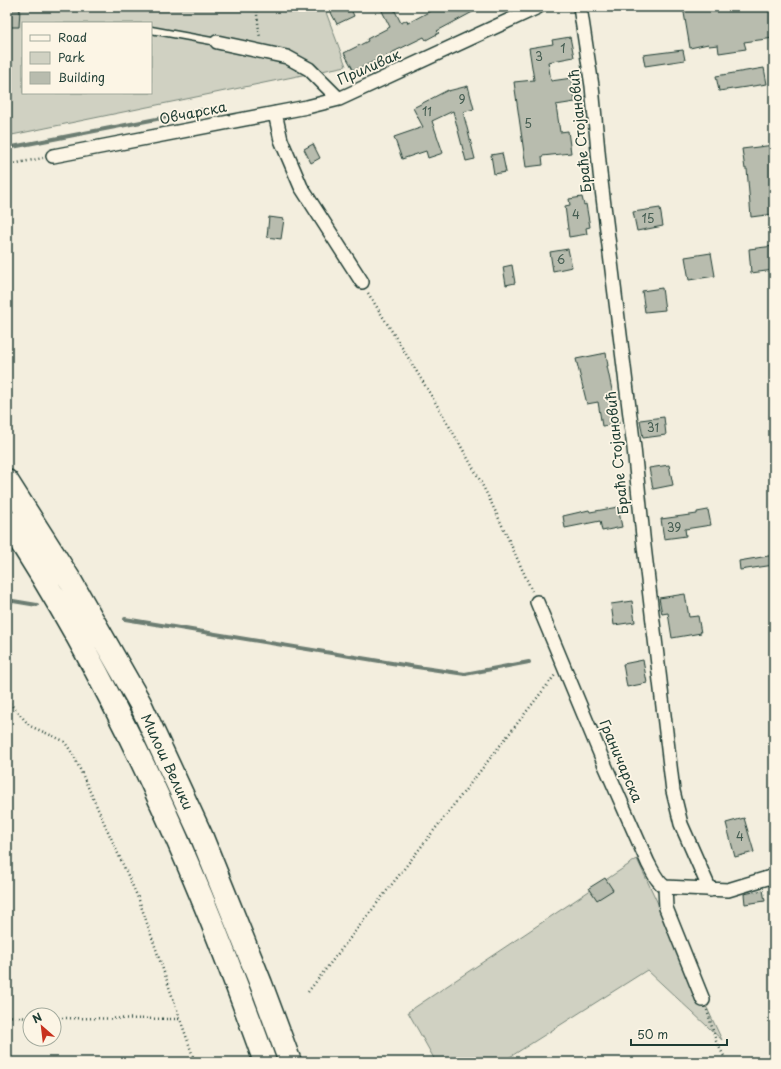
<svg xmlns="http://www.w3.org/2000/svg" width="781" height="1069" font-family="'Playpen Sans',sans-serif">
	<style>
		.green { fill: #d0d1c2; stroke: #78877b; fill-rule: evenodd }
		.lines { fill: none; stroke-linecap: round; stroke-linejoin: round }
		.stream { stroke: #6c7d72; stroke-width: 4 }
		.building { fill: #b8bcae; stroke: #1f3d34 }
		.lane-casing { stroke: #1f3d34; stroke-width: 9 }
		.street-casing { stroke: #1f3d34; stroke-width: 16 }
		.highway-casing { stroke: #1f3d34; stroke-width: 25 }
		.path { stroke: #1f3d34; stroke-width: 2.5; stroke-dasharray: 1 3; stroke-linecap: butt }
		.lane { stroke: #fcf5e5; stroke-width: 6 }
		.street { stroke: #fcf5e5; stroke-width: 13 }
		.highway { stroke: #fcf5e5; stroke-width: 22 }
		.labels { text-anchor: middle; stroke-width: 3.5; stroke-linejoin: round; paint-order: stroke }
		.number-label { font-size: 12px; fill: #455d52 }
		.street-label { font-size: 14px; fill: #1f3d34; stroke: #fcf5e5 }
	</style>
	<rect width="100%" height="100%" fill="#f3eede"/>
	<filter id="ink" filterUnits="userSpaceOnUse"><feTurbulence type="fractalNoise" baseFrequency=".025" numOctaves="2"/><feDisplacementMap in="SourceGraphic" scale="8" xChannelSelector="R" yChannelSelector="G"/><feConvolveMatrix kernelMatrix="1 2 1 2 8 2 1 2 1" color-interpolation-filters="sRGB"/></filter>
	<g filter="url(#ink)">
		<path class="green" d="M7 7H324L346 66 7 136ZM23 23H151V93H23Z
			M637 859 722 1040 647 970 502 1062H436L408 1012Z"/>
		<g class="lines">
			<path class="stream" d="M7 148 203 110
				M7 600 37 605
				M125 619 410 666 465 674 529 662"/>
		</g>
		<path class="building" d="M328 7H350L354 16 337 24Z
			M380 7H393L401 23 407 20 408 23 438 7H482L437 31 439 33 426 40 424 37 354 71 344 53 368 41 367 39 390 27Z
			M683 7H774V38L744 42 746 49 719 53 718 45 709 46 708 44 690 48Z
			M7 8 20 9 19 27H7Z
			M570 37 574 57 548 62 551 81 572 78 575 102 556 105 560 132 568 131 571 153 542 156 543 165 526 167 514 82 534 80 529 48 553 44 552 40Z
			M683 50 685 60 645 66 643 55Z
			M764 68 767 84 719 91 716 76Z
			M468 86 474 109 463 112 475 159 466 161 453 111 432 121 443 153 428 158 426 151 402 159 394 137 423 127 413 108 448 90V91Z
			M313 144 320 158 311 163 304 149Z
			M774 145V214L751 217 747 169H745L742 149Z
			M502 153 506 172 494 174 491 155Z
			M582 197 584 205 586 204 590 227 586 228 587 234 569 237 565 206 570 205 569 199Z
			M660 208 663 226 637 231 633 212Z
			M269 217 284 219 281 239 267 237Z
			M774 246V270L751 273 749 249Z
			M568 249 572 267 553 271 550 252Z
			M711 253 715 276 689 280 685 257Z
			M512 265 515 283 506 285 503 267Z
			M662 288 665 310 645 312 642 291Z
			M606 353 608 366H607L619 424 602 426 598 402 587 404 576 359Z
			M664 417 666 435 643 438 640 420Z
			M669 465 673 485 653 489 649 468Z
			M618 507 622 527 602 531 600 521 565 528 563 516 589 510 590 512Z
			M708 510 711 525 685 529 686 536 664 539 661 519 697 514V512Z
			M774 555V565L740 570 739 561Z
			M685 594 689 617 698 616 701 633 672 638 668 613 662 614 659 598Z
			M632 601 635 622 614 625 611 604Z
			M643 660 647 683 627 687 623 664Z
			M744 818 754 852 735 857 726 823Z
			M605 878 613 890 597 900 589 888Z
			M763 890 765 901 745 904 744 894Z"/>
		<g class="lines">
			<g class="lane-casing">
				<path id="lane" d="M151 30 217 42"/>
			</g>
			<g class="street-casing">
				<path id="street" d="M580 7 592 86 600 173 634 448 644 546 673 791 681 824 710 890
					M217 42 287 57 309 69 339 99
					M275 113 281 140 301 187 362 282
					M53 156 307 107 339 99 538 7
					M537 602 604 763 648 863C653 872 657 882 665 887
					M665 887 666 908 703 1000
					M665 887 728 890 774 876"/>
			</g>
			<g class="highway-casing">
				<path id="highway" d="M7 481 70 580 140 703 201 835 261 984 290 1062
					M7 521C118 689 197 873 265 1062"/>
			</g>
			<path class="path" d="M256 7 260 38
				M7 165 43 158
				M368 293C405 352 442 412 476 473 497 512 514 552 532 591
				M7 700 30 726 64 741 74 756 139 900 195 1062
				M308 992 555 675
				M707 1010 716 1041 727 1062
				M7 1016 30 1018
				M54 1018 181 1019"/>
			<use href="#lane" class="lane"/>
			<use href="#street" class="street"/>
			<use href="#highway" class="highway"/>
		</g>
	</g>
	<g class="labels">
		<g class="number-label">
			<text x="563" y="53">1</text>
			<text x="539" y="61">3</text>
			<text x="462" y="104">9</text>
			<text x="427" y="116">11</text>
			<text x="528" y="128">5</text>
			<text x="576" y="219">4</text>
			<text x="648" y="223">15</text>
			<text x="561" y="264">6</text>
			<text x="653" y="432">31</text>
			<text x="674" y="532">39</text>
			<text x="740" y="841">4</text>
		</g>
		<g class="street-label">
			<text transform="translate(369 67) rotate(-24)" y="5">Приливак</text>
			<text transform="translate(193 113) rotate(-11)" y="5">Овчарска</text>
			<text transform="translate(580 131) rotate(-96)" y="5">Браће Стојановић</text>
			<text transform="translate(617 453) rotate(-96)" y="5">Браће Стојановић</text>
			<text transform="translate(621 761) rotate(67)" y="5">Граничарска</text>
			<text transform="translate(167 762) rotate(65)" y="5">Милош Велики</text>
		</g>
	</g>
	<rect width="781" height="1069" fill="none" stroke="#fcf5e5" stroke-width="24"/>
	<rect x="12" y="12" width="757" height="1045" fill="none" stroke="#1f3d34" stroke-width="1.5" filter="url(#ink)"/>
	<rect x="22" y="22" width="130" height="72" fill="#fcf5e5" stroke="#a4ab9e"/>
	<rect x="30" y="35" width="20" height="6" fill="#fcf5e5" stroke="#a4ab9e"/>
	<text x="58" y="42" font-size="12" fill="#1f3d34">Road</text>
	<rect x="30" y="52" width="20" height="12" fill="#d0d1c2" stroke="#a4ab9e"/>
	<text x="58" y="62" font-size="12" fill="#1f3d34">Park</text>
	<rect x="30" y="72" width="20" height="12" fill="#b8bcae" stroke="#a4ab9e"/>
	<text x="58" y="82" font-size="12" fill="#1f3d34">Building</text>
	<g transform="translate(42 1027) rotate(332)"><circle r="19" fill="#fcf5e5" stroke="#a4ab9e"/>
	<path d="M0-3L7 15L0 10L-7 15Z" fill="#c8321e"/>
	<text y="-6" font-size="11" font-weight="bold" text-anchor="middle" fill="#1f3d34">N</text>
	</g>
	<path d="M631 1039v6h96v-6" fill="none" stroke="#1f3d34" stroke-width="2"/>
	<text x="637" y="1039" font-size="12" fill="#1f3d34" stroke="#fcf5e5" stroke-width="3" paint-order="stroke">50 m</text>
</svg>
